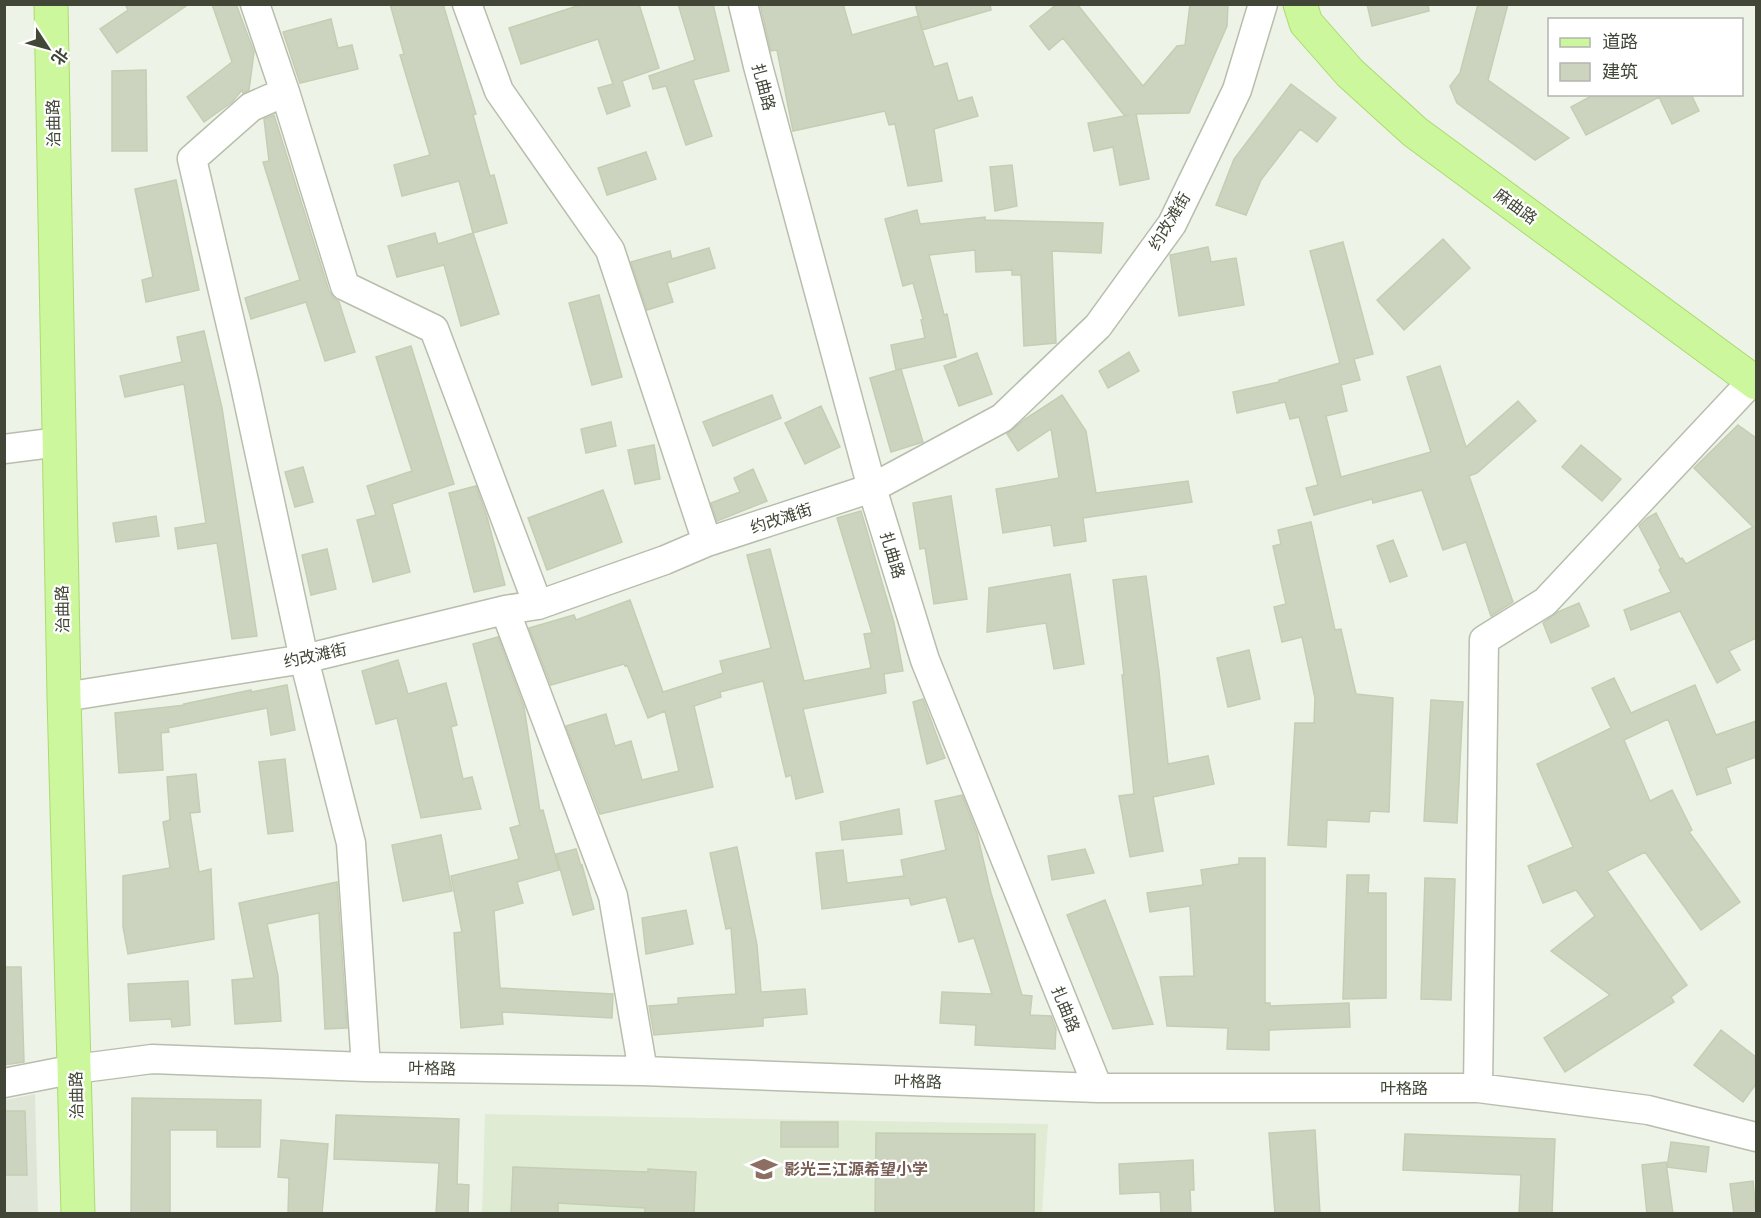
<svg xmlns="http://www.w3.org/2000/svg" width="1761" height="1218" font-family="Inter,'Noto Sans SC',sans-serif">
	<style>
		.residential { fill: #e0e6d7 }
		.education { fill: #e0ebd3 }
		.building { fill: #ccd4bf; stroke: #c4ceb2; stroke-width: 1.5 }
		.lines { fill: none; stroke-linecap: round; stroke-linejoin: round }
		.minor-casing { stroke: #b7beac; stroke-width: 31 }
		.major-casing { stroke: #aadb6e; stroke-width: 35 }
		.minor { stroke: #fff; stroke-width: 28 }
		.major { stroke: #cdf79d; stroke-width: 33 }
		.labels { text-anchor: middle; stroke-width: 4.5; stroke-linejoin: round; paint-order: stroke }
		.street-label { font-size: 16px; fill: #414637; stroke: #fff }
		.education-label { font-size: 16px; font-weight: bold; fill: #785e54; stroke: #fff; text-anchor: start }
	</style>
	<rect width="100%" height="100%" fill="#eef3e8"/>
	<path class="residential" d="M35 1094 38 1213 5 1214V1100Z"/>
	<path class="education" d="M485 1114 1048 1124 1042 1213 482 1214Z"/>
	<path class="building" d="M125 4H189L117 53 100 29 128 10Z
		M212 4H236L254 52 249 90 243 93 242 90 232 102 204 122 187 97 232 62Z
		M390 4H443L476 114 473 115 490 176 494 175 507 223 473 233 459 181 402 196 394 165 430 155 400 55 404 54Z
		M583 4H639L659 68 622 81 630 106 607 114 598 88 613 84 598 39 521 64 509 28Z
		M678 4H713L729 71 693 80 712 136 686 145 666 86 653 89 649 76 695 60Z
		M760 4H843L852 35 918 16 934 67 947 63 958 101 972 97 978 116 934 129 942 181 908 186 895 124 889 125 885 111 793 131 777 50 771 51Z
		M915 4H990L991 10 922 30Z
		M1057 4H1077L1143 86 1177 46 1185 45 1190 4H1228L1227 26 1189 113 1136 114 1149 179 1120 185 1113 147 1094 151 1088 123 1129 115H1124L1063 38 1049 50 1030 26Z
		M1367 4H1428L1429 11 1372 26Z
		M1478 4H1508L1488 80 1569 138 1535 160 1457 103 1450 86 1460 73Z
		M331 19 338 48 352 45 358 69 300 83 283 32Z
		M146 70 147 151H112V71Z
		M1291 84 1336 118 1317 142 1300 129 1261 180 1246 215 1216 205 1234 159Z
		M1595 94H1691L1699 111 1672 124 1659 97 1586 135 1571 107Z
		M274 115 329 291 333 297 339 302 355 352 325 361 306 302 251 319 245 298 300 280 263 162 269 161 264 119Z
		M646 152 656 179 607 195 598 168Z
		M1012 165 1017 206 995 211 990 167Z
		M176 180 199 290 146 302 142 280 153 277 135 189Z
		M917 210 920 224 985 217V220L1103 223 1101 253 1052 251 1056 343 1024 346 1021 275H1012V270L976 272 975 250 929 255 944 315 947 314 956 357 896 370 891 345 925 338 921 320 923 319 913 283 903 286 885 219Z
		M435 233 438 244 473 233 499 314 461 326 444 265 397 277 388 246Z
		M1443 239 1470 268 1404 330 1377 300Z
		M1343 242 1373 354 1354 359 1360 380 1341 385 1347 411 1326 416 1341 477 1431 452 1407 377 1440 366 1466 447 1518 401 1536 421 1477 473 1469 476 1513 602 1491 616 1466 542 1443 550 1422 490 1373 503 1372 499 1314 515 1306 488 1318 485 1299 417 1290 419 1285 402 1237 413 1233 392 1279 382V380L1340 363 1310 251Z
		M1208 247 1211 262 1236 258 1244 305 1179 316 1170 255Z
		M709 248 715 268 667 283 673 302 647 310 631 262 670 251 672 259Z
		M599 295 622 377 592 385 569 303Z
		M204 331 222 408 257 636 232 639 217 543 178 549 175 528 206 523 184 384 125 397 120 376 182 362 177 337Z
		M411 346 454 484 392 504 410 572 373 582 357 520 376 515 367 486 412 471 376 357Z
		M1129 352 1139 371 1108 388 1099 371Z
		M977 353 992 394 959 406 944 366Z
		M901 369 923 442 891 452 870 378Z
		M772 395 781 418 713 446 703 422Z
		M1062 395 1086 431 1096 493 1188 481 1192 502 1083 518 1086 541 1054 546 1051 525 1003 533 996 489 1059 478 1051 429 1018 451 1007 434 1025 419Z
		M821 406 840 447 805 464 785 423Z
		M611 422 616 446 586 453 581 429Z
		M1738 425 1756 438V638L1729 651 1740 670 1717 683 1680 611 1631 630 1624 610 1671 592 1659 570 1661 568 1639 526 1647 518 1656 513 1680 559 1682 558 1686 564 1753 527 1694 468Z
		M654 445 660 479 635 484 628 450Z
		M1581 445 1621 479 1602 501 1562 467Z
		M303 467 313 502 295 507 285 472Z
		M753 469 767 501 717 521 711 503 740 492 734 478Z
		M476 486 487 517 505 585 474 592 449 493Z
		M603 490 622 542 547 570 528 518Z
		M951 496 967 599 934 604 925 548 920 549 913 503Z
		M861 511 894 623 903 671 884 674 886 693 803 709 823 792 796 799 791 775 786 777 763 681 720 692 721 697 694 706 713 787 600 814 566 726 606 714 615 746 631 741 642 780 679 771 665 711 648 718 627 665 625 666 624 664 551 685 529 628 574 615 576 620 630 600 663 692 723 673 720 661 771 648 747 555 770 549 804 681 871 668 864 634 872 633 837 518Z
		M156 516 159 536 116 542 113 523Z
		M1311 522 1335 630 1341 629 1356 694 1393 698 1389 812 1370 811 1369 822 1327 820 1326 847 1288 845 1295 723H1314L1315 698 1302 637 1282 642 1274 607 1286 604 1273 546 1281 544 1278 530Z
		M1393 540 1407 576 1390 582 1377 546Z
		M327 549 336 589 311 595 302 555Z
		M1070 574 1084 664 1054 669 1046 623 987 632 989 588Z
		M1146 576 1159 671 1168 764 1208 756 1214 784 1153 797 1163 851 1130 857 1119 796 1134 794 1122 675H1124L1113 580Z
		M1579 603 1589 626 1551 643 1543 623 1558 612Z
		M498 637 524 707 540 811 543 810 559 870 517 882 523 903 494 911 500 988 613 994 612 1018 502 1012 503 1024 461 1028 454 933 462 932 451 876 519 859 510 828 520 825 473 644Z
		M1249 650 1260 699 1228 707 1217 658Z
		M398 660 408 694 446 683 457 725 451 727 463 779 472 777 481 809 421 818 397 718 376 724 362 671Z
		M1614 678 1631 713 1695 685 1716 735 1756 721V757L1726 768 1731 783 1697 795 1668 719 1624 740 1650 801 1672 790 1692 830 1689 832 1740 902 1701 930 1645 852 1607 871 1687 985 1671 997 1674 1002 1565 1072 1544 1038 1610 995 1551 951 1595 916 1576 890 1543 903 1528 866 1573 847 1537 764 1611 728 1592 688Z
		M287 685 295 730 271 735 267 708 168 728 169 732 161 733 163 770 119 773 115 713 185 705 184 704 251 690V692Z
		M923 699 945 758 927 764 913 702Z
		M1431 700 1463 702 1457 823 1424 821Z
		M285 759 293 831 268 834 259 762Z
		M196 774 200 812 190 813 199 872 211 869 214 939 128 954 123 927V876L170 868 163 822 170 820 167 777Z
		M962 795 977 833 991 893 1022 995 1032 996 1030 1015 1051 1016 1056 1029 1055 1049 975 1045 976 1025 940 1023 942 992 992 994 974 938 959 942 946 897 911 905 909 898 822 909 816 853 843 850 847 883 904 876 901 860 946 850 935 801Z
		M899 809 902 834 842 840 840 822Z
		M441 835 452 891 403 901 392 845Z
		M737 847 757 945 761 992 805 989 807 1014 763 1018V1026L654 1035 649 1006 678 1004V998L736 994 731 928 726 929 710 853Z
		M576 849 581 866 582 865 594 909 573 915 556 854Z
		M1085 849 1094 873 1052 880 1048 856Z
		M1239 858H1265V1003H1270V1006L1349 1003 1350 1027 1269 1030V1050L1227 1049 1228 1028 1167 1026 1160 977 1194 976 1190 906 1150 912 1147 893 1203 885 1201 870 1239 864Z
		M1347 875H1369L1368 893H1386V998L1343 999Z
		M1425 878 1455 879 1451 1000 1421 999Z
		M337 882 347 1028 325 1029 319 913 267 924 278 976 281 1021 235 1024 232 980 254 978 239 903Z
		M1105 900 1153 1024 1113 1029 1067 915Z
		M686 910 693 944 646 954 642 918Z
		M4 967H21L24 1062 4 1065Z
		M188 981 190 1025 172 1027 171 1019 130 1021 128 984Z
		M1721 1030 1756 1057V1084L1743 1102 1694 1065Z
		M132 1098 261 1100 260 1147H217V1130H170V1214H131Z
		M4 1111H25L27 1175H4Z
		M336 1115 459 1119 457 1184 469 1185 468 1214H436L439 1163 334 1159Z
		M781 1122H838V1147H781Z
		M1315 1130 1320 1214H1275L1269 1133Z
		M876 1133 1035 1134 1034 1214H875Z
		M1405 1134 1555 1139 1552 1214H1519L1521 1175 1403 1170Z
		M281 1140 328 1144 322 1214H288L289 1178 278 1177Z
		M1671 1142 1709 1147 1706 1172 1667 1167Z
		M1193 1160 1194 1190H1190L1191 1214H1161L1160 1192 1120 1194 1119 1164Z
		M1666 1162 1673 1214H1647L1642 1165Z
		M513 1167 648 1172V1169L696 1172 694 1214H645V1208L558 1203V1214H511Z
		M1753 1181 1756 1214H1734L1730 1184Z"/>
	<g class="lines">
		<g class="minor-casing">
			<path id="minor" d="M255 4 285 92 345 286 434 329 538 605
				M467 4 499 91 610 250 707 542
				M743 4 758 66 872 488 925 660 1098 1088
				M285 92 251 107 192 159 244 381 304 659 351 843 366 1067
				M4 449 59 442
				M505 610 613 896 643 1071
				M64 697 304 659 505 610 538 605 665 560 707 542 872 488 1002 418 1098 326 1172 224 1237 90 1263 4
				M4 1083 75 1069 152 1059 366 1067 643 1071 1098 1088H1478L1648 1110 1756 1137
				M1478 1088 1484 640 1545 602 1753 380"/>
		</g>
		<g class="major-casing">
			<path id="major" d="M51 4 64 697 78 1214
				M1300 4 1306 23 1350 73 1415 132 1756 383"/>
		</g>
		<use href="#minor" class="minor"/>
		<use href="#major" class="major"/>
	</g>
	<defs>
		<g id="school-bare" transform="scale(2.07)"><path d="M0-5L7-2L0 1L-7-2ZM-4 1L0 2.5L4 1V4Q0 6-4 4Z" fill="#8d6e63" stroke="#fff" stroke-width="2.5" paint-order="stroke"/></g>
	</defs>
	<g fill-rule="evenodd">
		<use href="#school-bare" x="764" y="1169"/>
	</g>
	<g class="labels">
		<g class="street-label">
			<text transform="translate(764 87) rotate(75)" y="6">扎曲路</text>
			<text transform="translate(53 123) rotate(-91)" y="6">治曲路</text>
			<text transform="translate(1516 206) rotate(36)" y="6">麻曲路</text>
			<text transform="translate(1169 221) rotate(-59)" y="6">约改滩街</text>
			<text transform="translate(781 518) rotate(-18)" y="6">约改滩街</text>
			<text transform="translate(893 555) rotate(73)" y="6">扎曲路</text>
			<text transform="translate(62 609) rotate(-91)" y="6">治曲路</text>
			<text transform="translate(315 655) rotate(-12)" y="6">约改滩街</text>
			<text transform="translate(1066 1009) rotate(68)" y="6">扎曲路</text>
			<text transform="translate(432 1068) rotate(1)" y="6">叶格路</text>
			<text transform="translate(918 1081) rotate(2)" y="6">叶格路</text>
			<text x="1404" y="1094">叶格路</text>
			<text transform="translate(76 1095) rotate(-91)" y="6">治曲路</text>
		</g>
		<g class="education-label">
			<text x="784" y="1175">影光三江源希望小学</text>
		</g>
	</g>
	<rect width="1761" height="1218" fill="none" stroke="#414637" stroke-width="12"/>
	<rect x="1548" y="18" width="195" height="78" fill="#ffffff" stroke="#b3b5af" stroke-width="1.5"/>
	<rect x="1560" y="38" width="30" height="9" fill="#cdf79d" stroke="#b3b5af" stroke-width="1.5"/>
	<text x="1602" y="48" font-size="18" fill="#414637">道路</text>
	<rect x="1560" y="63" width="30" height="18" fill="#ccd4bf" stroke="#b3b5af" stroke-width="1.5"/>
	<text x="1602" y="78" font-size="18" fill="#414637">建筑</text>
	<g transform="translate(48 48) rotate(126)" stroke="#ffffff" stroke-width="4.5" paint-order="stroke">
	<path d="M0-4.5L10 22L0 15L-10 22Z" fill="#414637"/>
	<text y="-9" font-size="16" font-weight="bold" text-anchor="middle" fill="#414637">北</text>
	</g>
</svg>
